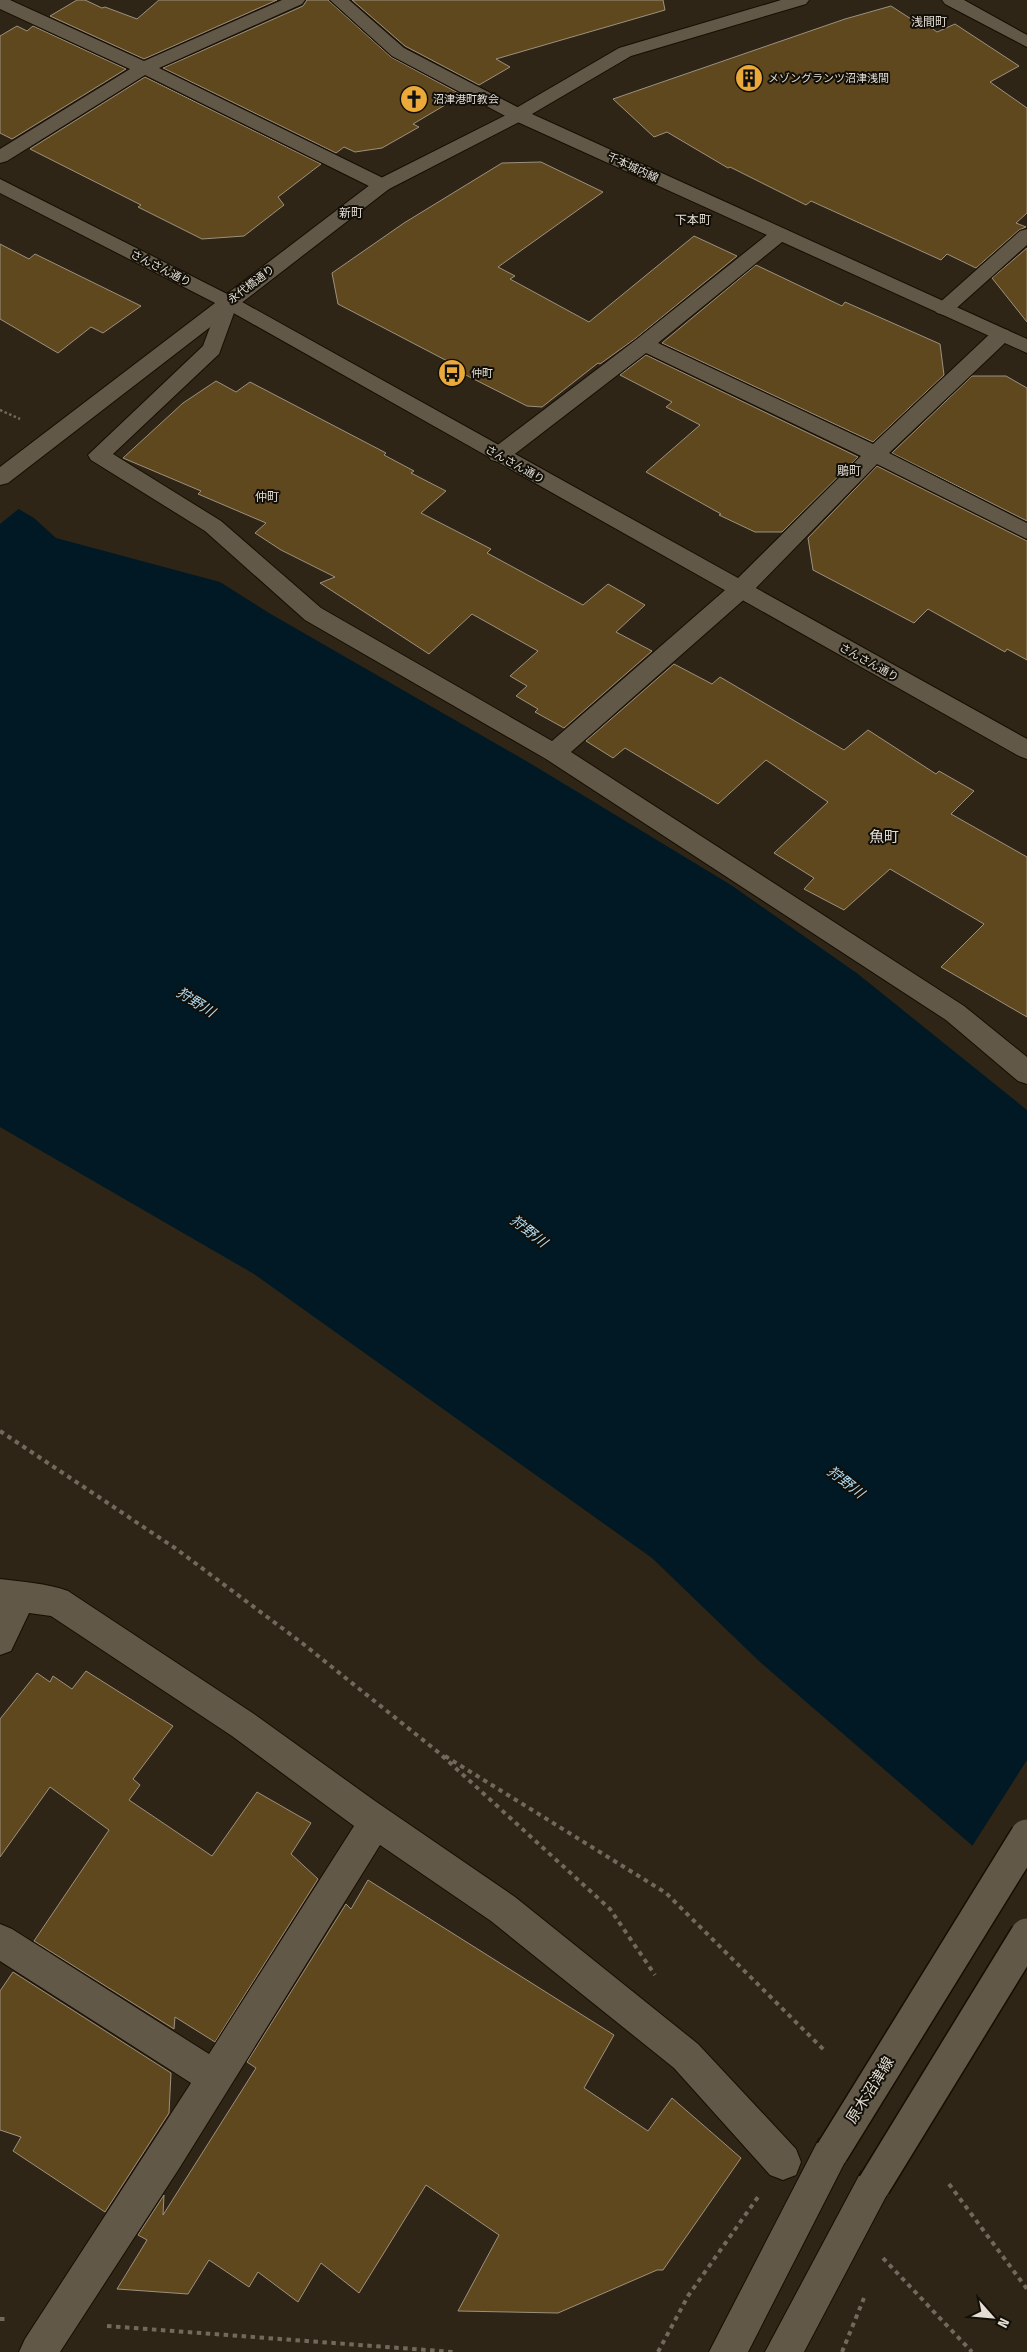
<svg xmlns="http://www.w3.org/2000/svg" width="1027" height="2352" font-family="'Fira Sans Condensed','Noto Sans JP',sans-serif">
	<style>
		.water { fill: #001925 }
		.pier { fill: #2e2516 }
		.building { fill: #60481e; stroke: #9c917f }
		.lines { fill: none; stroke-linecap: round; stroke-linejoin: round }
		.minor-casing { stroke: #160e02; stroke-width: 2 }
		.tertiary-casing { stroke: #160e02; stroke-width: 2 }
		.secondary-casing { stroke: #160e02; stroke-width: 2 }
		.path-far1 { stroke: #71695d; stroke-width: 2.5; stroke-dasharray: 2.5 2.5; stroke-linecap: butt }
		.path { stroke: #71695d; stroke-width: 4; stroke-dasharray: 4.5 4.5; stroke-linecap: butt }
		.minor { fill: #625848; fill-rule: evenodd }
		.tertiary { fill: #625848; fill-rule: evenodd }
		.secondary { fill: #625848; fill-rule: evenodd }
		.secondary-bridge-casing { stroke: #160e02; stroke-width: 36; stroke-linecap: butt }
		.secondary-bridge { stroke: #625848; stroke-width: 33 }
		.labels { text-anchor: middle; stroke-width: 4; stroke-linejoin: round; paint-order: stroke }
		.far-poi-label { font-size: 11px; fill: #e3ddd4; stroke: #120f08; text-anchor: start }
		.far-street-label { font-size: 11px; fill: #e3ddd4; stroke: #120f08 }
		.far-quarter-label { font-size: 12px; fill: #e3ddd4; stroke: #120f08 }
		.water-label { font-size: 14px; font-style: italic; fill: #afdcf5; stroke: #120f08 }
		.quarter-label { font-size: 15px; fill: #e3ddd4; stroke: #120f08 }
		.near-street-label { font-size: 15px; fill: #e3ddd4; stroke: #120f08 }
	</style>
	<rect width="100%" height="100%" fill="#2e2516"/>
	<path class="water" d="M0 498 34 518 56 538 220 582 269 613 528 762 731 885 858 974 1027 1110V1904L982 1854 760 1662 652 1558 254 1274 0 1127Z"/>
	<path class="pier" d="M0 495 21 507 0 524Z
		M1027 1760V1906L971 1848Z"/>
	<path class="building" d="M77 0H85L102 8 105 7 137 19 159 0H277L144 59 50 16Z
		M307 0H328L391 57 462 95 413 124 419 127 382 148 355 152 344 147 336 153 163 68 303 6Z
		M352 0H663L665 10 496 59 510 67 479 85 405 46Z
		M891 6 922 26 926 24 937 32 955 24 1019 66 990 82 1027 108V213L1016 223 1026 227 1019 230 976 268 947 254 941 260 811 201 806 205 730 167 728 168 667 132 654 137 613 99 845 19Z
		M17 26 27 31 33 26 126 69 12 139 0 133V36Z
		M145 77 321 164 278 197 284 205 244 236 202 239 138 207 141 205 30 149Z
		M541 162 603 192 498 267 515 276 510 279 589 322 694 236 737 256 636 338 600 364 598 363 542 407 527 406 450 367 453 364 338 304 332 273 404 223 502 163Z
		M0 244 29 259 35 254 141 306 103 333 91 327 58 353 0 319Z
		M1027 248V322L992 278Z
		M756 265 842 306 845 302 940 344 944 375 873 442 662 343Z
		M646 355 858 457 782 532H755L719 515 721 514 646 472 700 425 666 407 672 402 620 375Z
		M972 376H1006L1027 388V521L892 453Z
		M216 381 236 392 250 382 386 453 384 455 414 471 411 473 446 491 421 513 491 549 487 553 583 605 608 584 645 605 616 632 652 651 564 728 535 712 538 709 516 696 527 686 510 676 538 651 472 614 429 654 320 583 335 577 281 550 255 533 266 523 198 494 201 491 123 458 183 403Z
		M877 466 1027 541V660L1007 649 1005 652 928 609 914 623 813 570 808 538Z
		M674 664 712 684 720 677 844 750 868 730 936 774 939 771 974 791 951 814 1027 857V1017L941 967 984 924 890 869 844 910 804 889 814 878 774 853 828 802 766 760 718 804 625 748 613 758 586 741Z
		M86 1671 173 1726 133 1779 140 1785 129 1800 212 1856 257 1792 311 1823 291 1854 318 1879 215 2042 175 2017 174 2029 34 1941 109 1830 50 1787 0 1857V1719L37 1673 50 1682 53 1676 72 1689Z
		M368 1880 614 2035 584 2088 648 2131 672 2098 741 2158 663 2270H657L558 2313 458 2311 499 2235 426 2185 359 2293 321 2263 298 2302 258 2272 249 2287 209 2260 188 2294 117 2289 147 2240 138 2235 164 2195 163 2215 256 2068 247 2062 346 1904 351 1909Z
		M13 1972 171 2073 169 2113 105 2212 13 2151 21 2137 0 2130V1991Z"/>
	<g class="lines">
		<g class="minor-casing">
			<path id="minor" d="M0 0H10L144 61 282 0H305L302 4 159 68 389 181 392 185 389 189 382 191 375 189 145 75 7 161 0 163V149L130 69 0 9Z
				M330 0H349L404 48 525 111 527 115 525 119H511L392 56Z
				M942 0H964L1027 35V47L945 4Z
				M780 228 787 230 790 234 787 238 658 343 873 444 994 330 1001 329 1008 330 1011 335 1008 340 889 453 1027 523V539L877 464 748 596 571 752 964 1006 1027 1057V1084L1018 1081 946 1020 546 759 305 620 205 531 91 460 88 455 203 346 221 298 228 296 235 298 238 302 219 354 113 454 221 521 321 608 552 741 732 584 861 456 646 353 507 460 499 462 491 460 488 455 491 450 637 339 773 230Z
				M1027 229V245L951 313 944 315 937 313 934 309 937 305 1020 231Z
				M0 1579C23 1582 46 1583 68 1591L254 1714 375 1801 515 1897 698 2044 796 2149 801 2162 796 2175 783 2180 770 2175 674 2068 491 1921 380 1845 180 2167 60 2352H19L25 2339 191 2083 0 1961V1924L12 1929 209 2054 354 1826 232 1736 51 1616 29 1613 11 1651 0 1655Z"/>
		</g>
		<g class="tertiary-casing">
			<path id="tertiary" d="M518 109 525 111 527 115 525 119 389 189 8 483 0 485V467L375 181Z"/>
		</g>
		<g class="secondary-casing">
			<path id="secondary" d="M781 0H809L806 4 631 56 532 114 1027 339V353L511 119 509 115 511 111 619 48Z
				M0 179 235 298 1027 739V759L1019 756 221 306 0 193Z
				M832 2134 845 2139 850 2152 748 2352H709L819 2139Z
				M874 2167 887 2172 892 2185 804 2352H765L861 2172Z"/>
		</g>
		<path class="path-far1" d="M0 410 20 419"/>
		<path class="path" d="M0 1431 175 1548 302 1643 438 1752 610 1909 655 1975
			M445 1756 666 1893 825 2051
			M949 2184 1027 2289
			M883 2258 972 2352
			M0 2319H8
			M107 2326 453 2352
			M658 2352 688 2296 758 2197
			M842 2352 864 2298"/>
		<use href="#minor" class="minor"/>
		<use href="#tertiary" class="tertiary"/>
		<use href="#secondary" class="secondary"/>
		<g class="secondary-bridge-casing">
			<path id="secondary-bridge" d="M832 2152 1027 1836
				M874 2185 1027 1935"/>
		</g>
		<use href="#secondary-bridge" class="secondary-bridge"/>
	</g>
	<defs>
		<g id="building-disc" transform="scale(1.4375)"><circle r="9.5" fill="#eba93a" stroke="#120f08"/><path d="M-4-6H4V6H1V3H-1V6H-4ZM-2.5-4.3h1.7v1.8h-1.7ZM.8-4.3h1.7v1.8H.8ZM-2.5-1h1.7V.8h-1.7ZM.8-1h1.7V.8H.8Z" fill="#111"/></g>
		<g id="church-disc" transform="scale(1.4375)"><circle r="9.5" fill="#eba93a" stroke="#120f08"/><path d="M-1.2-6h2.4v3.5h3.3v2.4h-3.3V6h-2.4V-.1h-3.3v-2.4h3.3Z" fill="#111"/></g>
		<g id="bus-disc" transform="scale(1.4375)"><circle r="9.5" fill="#eba93a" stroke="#120f08"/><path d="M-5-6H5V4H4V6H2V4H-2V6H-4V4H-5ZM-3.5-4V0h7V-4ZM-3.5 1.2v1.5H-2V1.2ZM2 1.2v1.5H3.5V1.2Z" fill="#111"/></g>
	</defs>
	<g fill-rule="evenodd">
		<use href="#building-disc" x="749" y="78"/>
		<use href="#church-disc" x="414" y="99"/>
		<use href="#bus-disc" x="452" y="373"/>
	</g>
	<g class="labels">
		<g class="far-poi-label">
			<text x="768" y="82">メゾングランツ沼津浅間</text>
			<text x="433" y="103">沼津港町教会</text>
			<text x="471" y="377">仲町</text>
		</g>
		<g class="far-street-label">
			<text transform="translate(633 167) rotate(25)" y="4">千本城内線</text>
			<text transform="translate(161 268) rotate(27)" y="4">さんさん通り</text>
			<text transform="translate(251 284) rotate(-37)" y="4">永代橋通り</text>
			<text transform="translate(515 464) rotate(29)" y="4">さんさん通り</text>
			<text transform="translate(869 662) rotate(29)" y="4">さんさん通り</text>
		</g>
		<g class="far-quarter-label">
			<text x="929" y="26">浅間町</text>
			<text x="351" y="217">新町</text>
			<text x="693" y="224">下本町</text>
			<text x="849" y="475">鵰町</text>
			<text x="267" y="501">仲町</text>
		</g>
		<g class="water-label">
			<text transform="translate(196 1002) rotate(32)" y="5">狩野川</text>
			<text transform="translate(529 1231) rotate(38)" y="5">狩野川</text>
			<text transform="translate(846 1482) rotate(38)" y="5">狩野川</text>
		</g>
		<g class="quarter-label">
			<text x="884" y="842">魚町</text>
		</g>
		<g class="near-street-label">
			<text transform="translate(870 2090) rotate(-58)" y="5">原木沼津線</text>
		</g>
	</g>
	<g transform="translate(992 2317) rotate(117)" stroke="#120f08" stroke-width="4" paint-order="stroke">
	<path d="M0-4L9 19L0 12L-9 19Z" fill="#e3ddd4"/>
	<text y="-8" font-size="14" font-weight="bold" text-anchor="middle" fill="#e3ddd4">N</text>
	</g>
</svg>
